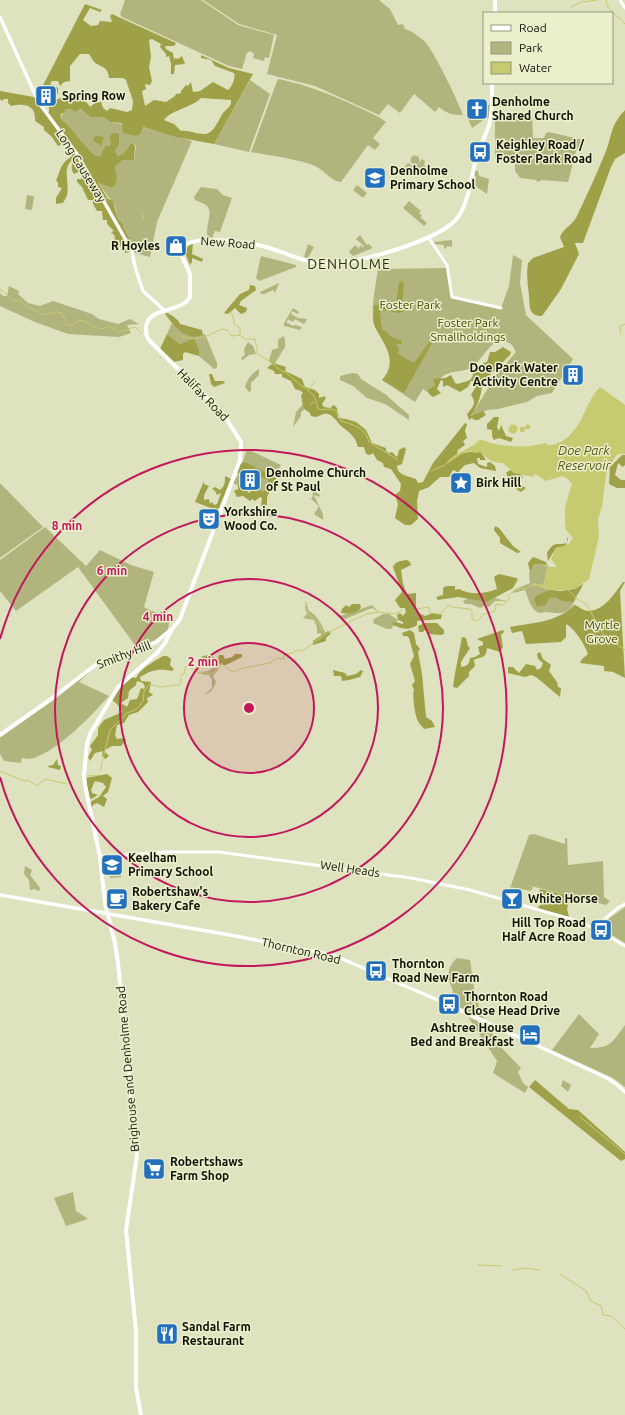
<svg xmlns="http://www.w3.org/2000/svg" width="625" height="1415" font-family="Ubuntu,sans-serif">
	<style>
		.green { fill: #b1b57d }
		.forest { fill: #9ea147; fill-rule: evenodd }
		.water { fill: #c6ca70 }
		.lines { fill: none; stroke-linecap: round; stroke-linejoin: round }
		.stream { stroke: #c6ca70; stroke-width: 1 }
		.tertiary { stroke: #fff; stroke-width: 3 }
		.secondary { stroke: #fff; stroke-width: 3.5 }
		.primary { stroke: #fff; stroke-width: 4 }
		.trunk { stroke: #fff; stroke-width: 4 }
		.ring { fill: none; stroke: #c2185b; stroke-width: 2 }
		.labels { text-anchor: middle; stroke-width: 3; stroke-linejoin: round; paint-order: stroke }
		.poi-label { font-size: 12px; font-weight: bold; fill: #111206; stroke: #ecefcc; text-anchor: start }
		.street-label { font-size: 12px; fill: #111206; stroke: #ecefcc }
		.park-label { font-size: 12px; fill: #464700; stroke: #ecefcc }
		.water-label { font-size: 13px; font-style: italic; fill: #545613; stroke: #ecefcc }
		.quarter-label { font-size: 14px; letter-spacing: 1px; fill: #2b2c0f; stroke: #ecefcc }
		.centre { fill: #c2185b; stroke: #ecefcc; stroke-width: 2 }
		.ring-label { font-size: 12px; text-anchor: middle; font-weight: bold; fill: #c2185b; stroke: #ecefcc; stroke-width: 3; stroke-linejoin: round; paint-order: stroke }
	</style>
	<rect width="100%" height="100%" fill="#dfe2bf"/>
	<path class="green" d="M125 0H201L238 25 274 35 269 58 265 57 264 61 253 58 254 54 250 51 247 53 242 69 229 66 122 17 120 14Z
		M203 0H379L390 9 398 25 403 24 405 29C411 30 419 37 423 40 432 46 459 103 463 115 453 115 447 114 439 107L435 112 414 94 400 113 388 104 379 115 315 86 267 74 277 35 239 24Z
		M279 79C306 85 330 94 356 106 366 111 377 115 386 122L373 138 380 144 375 150 368 145 341 182C332 182 324 170 315 166 298 159 270 156 251 152L277 81Z
		M250 80 270 94 249 152 214 144Z
		M475 104 490 105 489 118H483L482 121 472 128 467 117 475 116 476 111 484 112V107L474 106Z
		M66 109H79L85 113 103 117 110 122 142 127 192 141 157 222 150 257 135 253 123 227 124 225 117 218 115 206 98 183 110 188 116 184 117 178 115 167 121 160H134L136 146 132 142 124 153 118 156 115 151 116 147 111 143 109 146H105L100 156H96C82 145 73 130 60 118Z
		M495 115 532 116 533 138H544L546 133 549 132 583 140 576 151 568 182 542 180 538 182 536 180 520 178 515 171V161L495 158Z
		M410.5 160a4.5 4.5 0 1 1 9 0a4.5 4.5 0 1 1-9 0Z
		M422 159 425 161 424 165 426 166 421 171 416 166Z
		M408 163 414 167 407 174 402 170Z
		M475 171H478L479 176 489 179 487 194 474 185 476 176 473 175Z
		M357 185 367 193 363 198 353 190Z
		M201 187 217 189 223 195 232 198 220 232 215 231 212 238 208 237C204 228 214 213 207 206 204 203 199 202 195 200L194 197Z
		M27 195 34 196 32 210 25 209Z
		M409 201 421 211 419 213 422 216 420 217 427 223 424 226 403 208Z
		M360 235 367 245 369 244 373 248 353 256 349 252 355 245 360 249 359 247 362 245V248L364 246 356 239Z
		M452 240V247L448 246 444 249V245L435 244 434 242Z
		M308 244 314 247 308 258 304 257Z
		M513 255 522 260 520 283 526 315 573 359 552 393 537 396 527 402 498 409 488 410 471 416 496 375 516 352 512 345C493 331 485 358 472 367 464 373 450 370 443 376 438 380 434 389 430 394L423 389 415 402 382 380C395 366 389 350 380 335 378 331 375 328 374 324 370 310 376 284 378 269L446 268 452 297 501 308 509 286Z
		M261 256 296 265V267L259 281 256 278Z
		M279 283 275 293 273 290 264 294H261L260 292Z
		M9 286 19 291 18 294 28 303 40 306 53 301 92 314 99 319 118 324 130 319 139 324 127 325 131 333 119 337 68 334 35 322 0 306V293L3 296H7Z
		M293 308 299 312 298 314 292 311 291 314 298 318 307 319 304 324 295 319 293 322 289 320 290 318 286 322 293 326 295 325 302 327 300 330 284 326V323Z
		M172 323C181 331 193 341 205 334L217 363V368L214 369 199 356V350L192 339 180 344 167 334Z
		M283 336 285 339V347L274 365 269 361 272 350 278 348V340Z
		M248 342 253 346 256 354 249 355 243 360 241 359 245 354 244 349Z
		M259 369V375L251 383V391L249 392 245 387C248 378 251 374 259 369Z
		M352 373 358 374 361 379 385 394 409 415V420L385 404 367 398 353 386 340 380V376Z
		M303 404 307 408 301 412V416L293 427 296 412Z
		M247 449 281 465 264 498 233 483 238 475Z
		M0 483 43 527 0 558Z
		M312 490 320 495 319 497 314 495 323 514V520L314 514 319 506 311 499 313 496Z
		M45 527 86 566 100 550 131 565 154 572 144 607 151 611 170 615C169 620 169 625 168 629 166 637 144 645 137 648L78 567 16 611 0 591V560Z
		M534 564 550 566 547 567 544 583 541 585 533 584 531 586C536 584 540 587 546 589 559 593 572 592 583 584 582 590 578 593 576 598 569 615 562 614 546 612 543 612 540 614 537 612 530 608 528 597 525 590L513 593 514 590 530 583 529 573Z
		M469 598 487 602 495 598 505 601H495L489 607 484 606 480 608 471 604H465L463 601Z
		M306 602 309 611C317 615 322 625 326 634L323 636 320 633 317 634V627L314 620 303 618 307 614 305 608Z
		M372 605 379 612 372 608 345 619 337 617Z
		M383 614H389L398 620 391 629H387L373 623 374 619Z
		M97 665 79 682 109 696C91 716 60 749 34 758 31 759 25 759 22 758L21 763 4 761 0 754V737L55 699Z
		M216 665H219L218 670 213 676 216 682C213 690 211 692 204 695L212 688V680L209 675 201 674V672L208 671Z
		M534 834 565 844V838H567L568 865 603 861 604 897 610 901 606 905 527 885 533 887 531 891 510 887 508 899 519 903 506 899 529 835Z
		M25 866 32 870 30 875 40 888V890L37 891 36 889 30 890 29 880 24 874Z
		M110 871H121V877L110 878Z
		M625 907V943L607 932V929L600 925Z
		M457 958 470 960 475 995 484 1019 449 1002 453 991C447 978 446 968 457 958Z
		M579 1014 599 1034 590 1048C612 1048 613 1041 625 1025V1087L613 1078 552 1050Z
		M468 1017 488 1026 499 1045 521 1068 518 1072 523 1083 528 1087 525 1093 493 1073 497 1061Z
		M563 1080 571 1085 568 1092 561 1086Z
		M73 1192 76 1211 88 1219 66 1226 54 1198Z"/>
	<path class="forest" d="M85 4 102 10 100 12 90 8 83 20 91 26 98 25 100 21 112 22 110 16 112 14 176 43 174 46H165L166 49 173 53 174 60 175 58 178 59 182 56 185 64 175 65 174 74H171V64L169 56 166 57V54L160 47 161 44 152 39 149 40 151 57 149 67 152 81 150 85 145 84 146 89 142 91 145 106 154 100 166 102 175 96 176 94 181 93V91L186 85 188 86 191 82 193 92 200 91 213 82 228 90C232 87 236 77 234 73L215 66 211 60 201 58V55L229 68 253 74 214 144 176 137 143 127 140 134 136 136 123 133 122 123 110 122 103 117H91L80 109 74 112 72 109H66L65 112 61 114 60 118C74 130 82 145 96 156H100L105 146H109L111 143 110 136 113 133 119 134V144L115 151 118 156 124 153 132 142 135 146 134 160H122L115 167 117 178 116 184 111 188 98 183 108 199 113 201 117 218 124 225 123 227 132 244H135V251L125 253 124 249 121 248 119 240 114 242 115 236 111 232 114 231 107 224V220H103L102 211H97L93 204V200H88L82 187 77 182V179H81L83 176 78 172 74 174C70 168 72 165 74 159 61 166 70 183 67 195 66 198 64 201 63 203L56 204V198L62 188 58 187V182L56 181C61 169 60 164 72 156V152H68L67 145 62 144 58 146 52 137 44 130V127L35 121C36 105 25 103 11 106L8 103V99H4L2 101 0 99V91L34 97 47 113 49 112V107L54 100 73 95 77 101C83 99 87 102 90 107L95 103 101 102 103 108 107 111 110 108 127 112 132 110 133 101 126 80 123 78H109C108 68 104 68 97 64 94 63 91 57 89 54H80L70 66V81L64 82 60 86 58 81H52L50 84 58 88V93L56 95H50L44 90 42 93H39ZM201 98 231 100V104C229 108 225 110 223 113 218 120 214 135 203 134 195 134 189 130 181 131L174 124 164 120C171 110 191 108 201 98Z
		M625 110V153L615 159 611 167 583 243H575L579 254 561 289 542 316C528 316 530 306 529 296 528 285 526 275 528 263L533 258 564 247 560 237C564 227 573 225 577 216 587 195 597 173 606 151 613 133 610 126 625 110Z
		M98 136 104 137 101 146 93 140 94 137Z
		M193 243 192 254 203 259 202 262 192 258V262L190 265 185 253 188 246Z
		M402 281 404 285 402 306H406L407 310 399 313 382 310 380 313 382 330 387 332 390 336 402 341 401 344H396L399 349 398 354 414 363C420 354 428 345 433 335L436 336 404 393 382 380C400 361 384 345 375 327 372 320 374 312 374 305H378L383 299 396 305 399 282Z
		M250 285 255 286 256 290 241 301 239 305 247 308 246 312 241 314 235 308 228 314 224 313 240 294 249 290Z
		M166 313C170 313 179 320 180 324L202 330 203 335C187 342 174 326 165 314Z
		M167 334 180 344 194 338 199 350V356L185 352 183 354V360L174 362 160 349Z
		M503 347 511 352 510 355 481 384C484 391 476 409 471 416L483 411 486 415 478 420H474L472 418 469 420 467 414C473 407 477 403 471 395L479 381H471L468 387 460 392 447 385 443 387V381L441 380 437 389 441 393 433 397 429 394 428 390 435 385 433 379 445 378 451 375 455 383 458 384C465 381 473 382 473 373L482 368 483 363 487 362 490 352H495Z
		M273 363 286 367 285 371 302 379 305 387 315 390 319 394V398L324 396 326 398 322 404 324 407 330 408 334 405 337 408 338 418 346 419 356 422 366 430 372 443 386 448V451L389 453 392 452 397 457 399 450 404 447 406 449 402 464 397 466C397 475 408 476 416 479L418 483 423 482 433 463 465 423 467 424 465 431 467 438 463 441 465 445 458 450 457 454 450 460C462 452 467 451 481 452L486 460H480V458H477L478 464 487 467V463L490 462 495 466 496 471 480 468 474 463 465 465 459 471 460 477H457L456 471 453 470 449 477H440L429 487 419 491 417 501 418 519 411 525H405L395 518 398 504 395 495 400 491 401 484 391 469 384 467 383 463 377 460 373 453 370 455 366 454 364 447H358C355 435 348 432 340 425 337 421 332 415 328 414 324 412 320 416 316 417L311 416 310 413C301 408 303 403 301 395L303 393 301 391 295 389 291 381 282 377V374H275L274 371 267 368Z
		M209 374H212L215 381H224L225 383 214 387 211 384Z
		M494 417H499L497 427 499 431 501 425 506 436 513 438 511 442 499 438 494 440 492 436V430L487 429V424Z
		M622 455H625V465L623 467 618 463 615 475 621 480H625V488H617L609 484 610 467Z
		M245 462 276 478V490L273 489C266 494 267 499 267 505L261 506 262 498 260 497 255 501 252 499 250 501 243 496 237 497 234 491 238 489V485L242 482 248 486V492L250 493 252 489 255 492 260 490 263 492 270 485 268 480 261 477 259 478 255 474 249 475 245 469 242 470 241 474 237 473 240 464Z
		M510 470 514 473 521 474 523 478H516L520 485 526 488 521 492C513 488 510 481 506 473Z
		M225 476 231 479 219 508 216 510 195 502 204 481V484L209 486 204 495V500L209 499 210 504 212 502 214 505 217 504 221 493 217 495 215 491 212 489 215 487 220 490C225 486 225 482 225 476Z
		M495 526 499 528 513 546 521 552 517 553 500 543V538L494 530Z
		M567 537 568 539 566 546 556 548 548 561 547 553C555 540 555 546 567 543Z
		M533 557 546 562 547 565 534 564 530 572 528 563Z
		M407 560 410 562 411 565 401 570 403 584 407 594 416 593V611L425 616 433 613 442 615 441 619 417 621V625C409 631 400 629 392 624L395 622 403 624V622L398 620 397 615 400 613 403 616 406 612 405 608H400L395 600 402 592 393 567C396 561 400 561 407 560Z
		M499 574 516 578 518 579 513 588 487 602 458 597 438 600 436 597 443 595V588L446 586H455V590L459 589C469 595 486 594 497 589L494 577Z
		M623 582H625L620 591 625 678 613 672 604 671V666L580 663 582 659 588 654C585 645 575 629 566 624V637L561 642 526 644 522 631 512 633 510 627C531 623 559 622 574 605 579 606 583 611 588 611 604 611 615 593 623 582Z
		M583 584 573 602 562 601 555 597 549 598 546 605 537 607 534 600 536 596 549 590 561 591 575 589Z
		M352 604H360L361 607C357 614 348 614 341 613L342 609 346 605 349 607Z
		M425 623H437L444 630V634L441 635 428 634V631L425 630 423 632H419L418 626Z
		M410 630 414 633 416 644 420 649 418 652 422 674 426 717 432 721 435 727 424 729C422 726 418 723 417 719 415 714 412 695 414 690L412 685 415 681 410 664 414 656 409 638 407 636H403L402 633Z
		M503 630 504 632 501 635 503 647 500 652 487 648C486 659 482 656 474 660L475 666 469 672V676L457 688 453 687C455 670 459 654 462 637L466 638 468 646 470 648 461 662V667C467 666 469 665 470 658L475 657 480 654 478 647 483 645V642L477 639Z
		M328 631 331 633 326 638V641L313 645V641Z
		M540 652 543 659 551 665 549 671 557 682 558 687 561 688 560 697 536 677 531 675 525 677 508 673V667H513L519 673 526 664 535 666 537 670 541 668 543 663 538 659 537 654Z
		M235 654H242V657L226 665 215 664 205 667 200 664 203 658 200 657 208 655 218 659 219 655H223L225 659 232 657Z
		M163 656H167L171 659 170 665 174 669 172 671C159 668 151 670 140 677L141 681 151 682 149 692 153 695 147 698 148 702 138 712 129 715 124 723 117 725 115 735 117 739 125 738 126 740 121 746H112L105 750V752L109 756 105 759 102 756 103 751 95 753 90 761 88 757 92 750 90 746 98 735V728L104 720 122 712 117 704 112 700 122 685 131 677 136 678C142 667 152 663 163 656ZM137 681 143 683 145 687 144 689 141 688 137 699 130 700 127 707 121 703 128 698 129 691 136 685Z
		M333 670 345 673 347 676 356 674 361 670 363 671 360 677 349 680 342 681 341 676H334Z
		M57 759 58 765 61 766 60 770 48 767V766L53 765Z
		M107 774 112 778 108 792 103 796 107 799 104 807 97 803 93 805 91 810 90 802 99 797 106 787 103 783 95 781 91 790 92 793 98 795 91 799 89 798 86 778Z
		M540 889 579 898 577 902 569 901 567 909 569 917 537 908 545 901 544 899 539 901 537 899Z
		M535 1080 569 1109 578 1110 625 1152V1159L621 1161 529 1087Z"/>
	<path class="water" d="M600 387 625 405V454H618L615 457 606 474 602 507 598 519 599 537 589 579 575 589 568 590H549L534 585 527 588 534 583 541 585 544 583 547 567H557L551 559 556 548 569 544 573 538 566 530 565 523V507L572 484 568 479 562 476 546 481 535 474 533 477 514 473 503 463C493 463 487 459 481 452L475 453 470 451 463 453 445 465C454 451 470 451 479 440 484 440 486 441 490 443 507 447 530 448 545 443L548 445C570 445 582 420 589 402L593 405 590 402 593 395 597 397 594 394Z
		M527 424 530 425V429H525L524 432H520V427H525Z
		M508.5 429a4.5 4.5 0 1 1 9 0a4.5 4.5 0 1 1-9 0Z"/>
	<g class="lines">
		<path class="stream" d="M606 0C606 11 619 16 625 24
			M571 7 581 2 598 0
			M141 212 144 216 143 219
			M0 289 14 301 20 300C26 309 35 308 43 315L56 312 62 313 67 325 72 326 79 320C91 321 97 334 109 326L118 332 135 327 141 333
			M231 311 235 325 240 328V335
			M175 333C182 338 196 340 205 337
			M621 334 620 326 625 324
			M207 336 222 329 227 330 232 336 240 335C245 341 248 339 255 339L258 355C269 358 276 370 287 373 295 382 309 390 314 396 316 400 317 405 318 409 331 411 336 404 341 421 353 425 365 427 369 442L398 460
			M308 390 315 382
			M310 405 314 402
			M431 471 445 465
			M568 590 577 599 586 604 604 635 625 650
			M502 601H507
			M306 602 308 614 318 622 324 634
			M417 609 429 607 430 613 441 614 448 605C454 609 464 607 472 610V619L477 621 484 614 495 611 496 604 503 605 510 598 508 596C513 590 519 589 527 588
			M144 692 149 684 160 687 179 685 181 682V675L185 673V667L188 666 199 673 201 672C206 674 215 674 218 669 220 667 220 665 221 663L231 671H236L239 669 270 663 278 658 283 659 285 654 293 653 294 651 304 650 329 632 366 614 379 612 395 614 401 611
			M0 771 24 781 28 780 37 786 45 779 67 784
			M100 771 110 730 127 713 137 709 143 701 144 693
			M87 776 100 775
			M579 1116 625 1154
			M478 1265 501 1266
			M513 1270 526 1268 540 1270
			M560 1274 586 1291 591 1301 601 1306 603 1315 611 1316 625 1329"/>
		<path class="tertiary" d="M620 0 625 8
			M428 237 447 265 452 297 501 308
			M100 857 165 852H219L411 878 470 890 574 920 594 928 625 946
			M594 928 619 907 625 904"/>
		<path class="secondary" d="M0 17 39 103 77 154 132 251 135 267 143 291 165 311
			M0 895 230 935 333 955 447 1004 605 1077 615 1083 625 1092"/>
		<path class="primary" d="M141 1415 136 1388V1331L126 1230 137 1155 118 963 115 943 105 903 100 857 85 785 84 775 87 744 90 734 118 687 157 653 165 643 172 629"/>
		<path class="trunk" d="M495 0V13
			M0 735 51 699 98 663 137 651 156 642 172 629 180 619 240 460 241 442 224 415 149 340C146 336 146 333 146 328 147 306 180 314 190 297V274L180 252C183 232 247 242 262 246 284 251 303 263 326 264 354 265 442 240 458 217 469 202 471 177 476 159 479 148 484 139 488 128 493 114 492 98 492 83"/>
	</g>
	<circle cx="249" cy="708" r="65" fill="#c2185b" fill-opacity=".12"/>
	<g class="ring">
		<circle cx="249" cy="708" r="65"/>
		<circle cx="249" cy="708" r="129"/>
		<circle cx="249" cy="708" r="194"/>
		<path d="M0 639A258 258 0 1 1 0 777"/>
	</g>
	<defs>
		<g id="building-square" transform="scale(1.15)"><rect x="-9" y="-9" width="18" height="18" rx="4" fill="#2370bf" stroke="#ecefcc"/><path d="M-4-6H4V6H1V3H-1V6H-4ZM-2.5-4.3h1.7v1.8h-1.7ZM.8-4.3h1.7v1.8H.8ZM-2.5-1h1.7V.8h-1.7ZM.8-1h1.7V.8H.8Z" fill="#fff"/></g>
		<g id="church-square" transform="scale(1.15)"><rect x="-9" y="-9" width="18" height="18" rx="4" fill="#2370bf" stroke="#ecefcc"/><path d="M-1.2-6h2.4v3.5h3.3v2.4h-3.3V6h-2.4V-.1h-3.3v-2.4h3.3Z" fill="#fff"/></g>
		<g id="bus-square" transform="scale(1.15)"><rect x="-9" y="-9" width="18" height="18" rx="4" fill="#2370bf" stroke="#ecefcc"/><path d="M-5-6H5V4H4V6H2V4H-2V6H-4V4H-5ZM-3.5-4V0h7V-4ZM-3.5 1.2v1.5H-2V1.2ZM2 1.2v1.5H3.5V1.2Z" fill="#fff"/></g>
		<g id="school-square" transform="scale(1.15)"><rect x="-9" y="-9" width="18" height="18" rx="4" fill="#2370bf" stroke="#ecefcc"/><path d="M0-5L7-2L0 1L-7-2ZM-4 1L0 2.5L4 1V4Q0 6-4 4Z" fill="#fff"/></g>
		<g id="shop-square" transform="scale(1.15)"><rect x="-9" y="-9" width="18" height="18" rx="4" fill="#2370bf" stroke="#ecefcc"/><path d="M-5-2.5h2.3a2.7 3.5 0 0 1 5.4 0H5L5.5 6h-11ZM-1.5-2.5h3a1.5 2.3 0 0 0-3 0Z" fill="#fff"/></g>
		<g id="sight-square" transform="scale(1.15)"><rect x="-9" y="-9" width="18" height="18" rx="4" fill="#2370bf" stroke="#ecefcc"/><path d="M0-6L1.8-2.2L6-1.7L2.9 1.2L3.7 5.4L0 3.3L-3.7 5.4L-2.9 1.2L-6-1.7L-1.8-2.2Z" fill="#fff"/></g>
		<g id="theatre-square" transform="scale(1.15)"><rect x="-9" y="-9" width="18" height="18" rx="4" fill="#2370bf" stroke="#ecefcc"/><path d="M-5-5.5Q0-4 5-5.5V0Q5 5 0 6Q-5 5-5 0ZM-3.3-2.5H-1v1.5H-3.3ZM1-2.5H3.3v1.5H1ZM-2.8 1Q0 5.5 2.8 1Z" fill="#fff"/></g>
		<g id="cafe-square" transform="scale(1.15)"><rect x="-9" y="-9" width="18" height="18" rx="4" fill="#2370bf" stroke="#ecefcc"/><path d="M-5.5-4.5H6V0H3Q3 3.5 0 3.5H-2.5Q-5.5 3.5-5.5 0ZM3-3.2v2h1.7v-2ZM-6 4.5H4V6H-6Z" fill="#fff"/></g>
		<g id="bar-square" transform="scale(1.15)"><rect x="-9" y="-9" width="18" height="18" rx="4" fill="#2370bf" stroke="#ecefcc"/><path d="M-6-5H6L.8 .8V4.5H3.5V6h-7V4.5H-.8V.8Z" fill="#fff"/></g>
		<g id="hotel-square" transform="scale(1.15)"><rect x="-9" y="-9" width="18" height="18" rx="4" fill="#2370bf" stroke="#ecefcc"/><path d="M-6-4.5h1.5V1H6V5H4.5V3h-9V5H-6ZM-4 0a1.8 1.8 0 1 1 3.6 0ZM.5 0V-2.5h3Q6-2.5 6 0Z" fill="#fff"/></g>
		<g id="supermarket-square" transform="scale(1.15)"><rect x="-9" y="-9" width="18" height="18" rx="4" fill="#2370bf" stroke="#ecefcc"/><path d="M-6-5.5h2.5l.6 2H6L4.5 2H-2.5L-4.4-4H-6ZM-1.5 3.2a1.3 1.3 0 1 0 .1 0ZM3 3.2a1.3 1.3 0 1 0 .1 0Z" fill="#fff"/></g>
		<g id="restaurant-square" transform="scale(1.15)"><rect x="-9" y="-9" width="18" height="18" rx="4" fill="#2370bf" stroke="#ecefcc"/><path d="M-5-6h1v4h1v-4h1v4h1v-4h1v5L-1.5 .5V6h-2V.5L-5-1ZM5-6V6H3V1.5H1.5Q1.5-4 5-6Z" fill="#fff"/></g>
	</defs>
	<g fill-rule="evenodd">
		<use href="#building-square" x="46" y="96"/>
		<use href="#church-square" x="477" y="109"/>
		<use href="#bus-square" x="480" y="152"/>
		<use href="#school-square" x="375" y="178"/>
		<use href="#shop-square" x="176" y="246"/>
		<use href="#building-square" x="573" y="375"/>
		<use href="#building-square" x="250" y="480"/>
		<use href="#sight-square" x="461" y="483"/>
		<use href="#theatre-square" x="209" y="519"/>
		<use href="#school-square" x="112" y="865"/>
		<use href="#cafe-square" x="117" y="899"/>
		<use href="#bar-square" x="512" y="899"/>
		<use href="#bus-square" x="601" y="930"/>
		<use href="#bus-square" x="376" y="971"/>
		<use href="#bus-square" x="449" y="1004"/>
		<use href="#hotel-square" x="530" y="1035"/>
		<use href="#supermarket-square" x="154" y="1169"/>
		<use href="#restaurant-square" x="167" y="1334"/>
	</g>
	<g class="labels">
		<g class="poi-label">
			<text x="62" y="100">Spring Row</text>
			<text x="492" y="106">Denholme<tspan x="492" dy="14">Shared Church</tspan></text>
			<text x="496" y="149">Keighley Road /<tspan x="496" dy="14">Foster Park Road</tspan></text>
			<text x="390" y="175">Denholme<tspan x="390" dy="14">Primary School</tspan></text>
			<text x="160" y="250" text-anchor="end">R Hoyles</text>
			<text x="558" y="372" text-anchor="end">Doe Park Water<tspan x="558" dy="14">Activity Centre</tspan></text>
			<text x="266" y="477">Denholme Church<tspan x="266" dy="14">of St Paul</tspan></text>
			<text x="476" y="487">Birk Hill</text>
			<text x="224" y="516">Yorkshire<tspan x="224" dy="14">Wood Co.</tspan></text>
			<text x="128" y="862">Keelham<tspan x="128" dy="14">Primary School</tspan></text>
			<text x="132" y="896">Robertshaw's<tspan x="132" dy="14">Bakery Cafe</tspan></text>
			<text x="528" y="903">White Horse</text>
			<text x="586" y="927" text-anchor="end">Hill Top Road<tspan x="586" dy="14">Half Acre Road</tspan></text>
			<text x="392" y="968">Thornton<tspan x="392" dy="14">Road New Farm</tspan></text>
			<text x="464" y="1001">Thornton Road<tspan x="464" dy="14">Close Head Drive</tspan></text>
			<text x="514" y="1032" text-anchor="end">Ashtree House<tspan x="514" dy="14">Bed and Breakfast</tspan></text>
			<text x="170" y="1166">Robertshaws<tspan x="170" dy="14">Farm Shop</tspan></text>
			<text x="182" y="1331">Sandal Farm<tspan x="182" dy="14">Restaurant</tspan></text>
		</g>
		<g class="street-label">
			<text transform="translate(81 166) rotate(58)" y="4">Long Causeway</text>
			<text transform="translate(228 243) rotate(4)" y="4">New Road</text>
			<text transform="translate(203 395) rotate(46)" y="4">Halifax Road</text>
			<text transform="translate(124 655) rotate(-21)" y="4">Smithy Hill</text>
			<text transform="translate(350 869) rotate(8)" y="4">Well Heads</text>
			<text transform="translate(301 951) rotate(13)" y="4">Thornton Road</text>
			<text transform="translate(128 1069) rotate(-95)" y="4">Brighouse and Denholme Road</text>
		</g>
		<g class="park-label">
			<text x="410" y="309">Foster Park</text>
			<text x="468" y="327">Foster Park<tspan x="468" dy="14">Smallholdings</tspan></text>
			<text x="602" y="629">Myrtle<tspan x="602" dy="14">Grove</tspan></text>
		</g>
		<g class="water-label">
			<text x="584" y="455">Doe Park<tspan x="584" dy="15">Reservoir</tspan></text>
		</g>
		<g class="quarter-label">
			<text x="349" y="269">DENHOLME</text>
		</g>
	</g>
	<circle cx="249" cy="708" r="6" class="centre"/>
	<g class="ring-label">
		<text x="67" y="530">8 min</text>
		<text x="112" y="575">6 min</text>
		<text x="158" y="621">4 min</text>
		<text x="203" y="666">2 min</text>
	</g>
	<rect x="483" y="12" width="130" height="72" fill="#ecefcc" stroke="#94977d"/>
	<rect x="491" y="25" width="20" height="6" fill="#ffffff" stroke="#94977d"/>
	<text x="519" y="32" font-size="12" fill="#111206">Road</text>
	<rect x="491" y="42" width="20" height="12" fill="#b1b57d" stroke="#94977d"/>
	<text x="519" y="52" font-size="12" fill="#111206">Park</text>
	<rect x="491" y="62" width="20" height="12" fill="#c6ca70" stroke="#94977d"/>
	<text x="519" y="72" font-size="12" fill="#111206">Water</text>
</svg>
